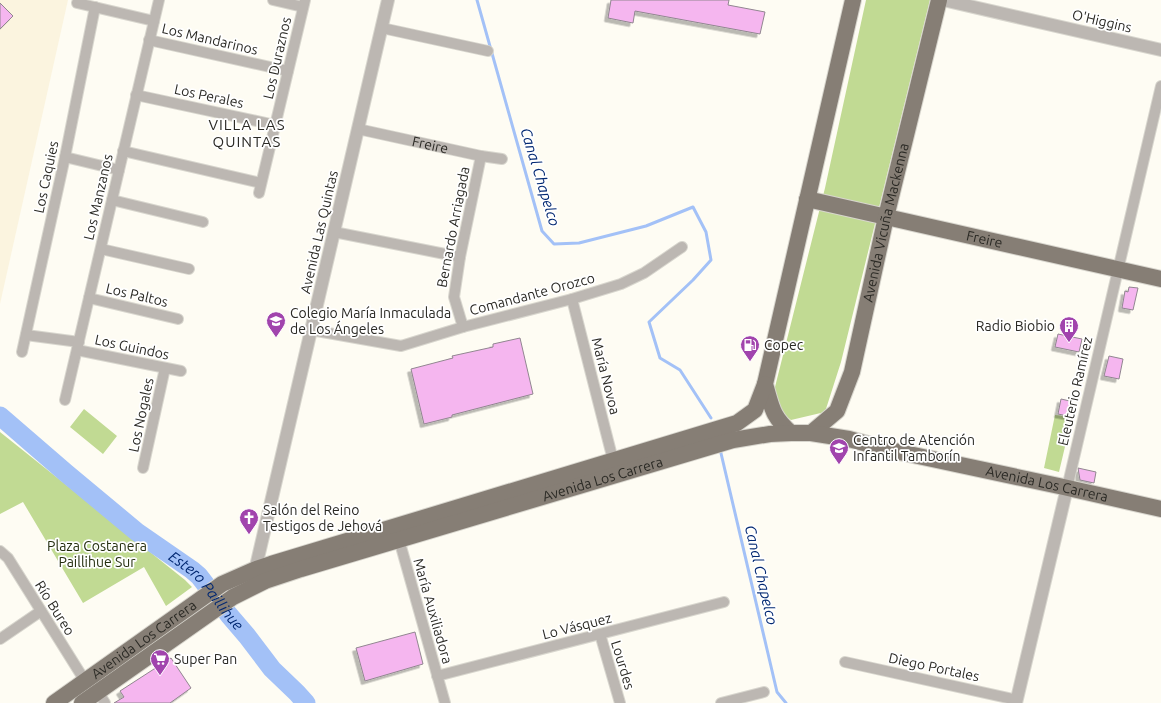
<svg xmlns="http://www.w3.org/2000/svg" width="1161" height="703" font-family="Ubuntu,sans-serif">
	<style>
		.built { fill: #fbf4df }
		.green { fill: #c1da93 }
		.lines { fill: none; stroke-linecap: round; stroke-linejoin: round }
		.stream { stroke: #a3c1f7; stroke-width: 3 }
		.river { stroke: #a3c1f7; stroke-width: 19 }
		.building { fill: #f5b6ef; stroke: #918690; filter: url(#shadow) }
		.minor-casing { stroke: #d8d6ce; stroke-width: 12 }
		.tertiary-casing { stroke: #d8d6ce; stroke-width: 14 }
		.primary-casing { stroke: #d8d6ce; stroke-width: 18 }
		.minor { stroke: #bcb7b2; stroke-width: 10 }
		.tertiary { stroke: #bcb7b2; stroke-width: 12 }
		.primary { stroke: #867e75; stroke-width: 16 }
		.labels { text-anchor: middle; stroke-width: 3.5; stroke-linejoin: round; paint-order: stroke }
		.street-label { font-size: 14px; fill: #2b2a25; stroke: #fff }
		.poi-label { font-size: 14px; fill: #2b2a25; stroke: #fff; text-anchor: start }
		.park-label { font-size: 14px; fill: #242e0e; stroke: #fff }
		.neighbourhood-label { font-size: 15px; letter-spacing: 1px; fill: #2b2a25; stroke: #fff }
		.water-label { font-size: 15px; font-style: italic; fill: #022872; stroke: #fff }
	</style>
	<defs>
		<filter id="shadow"><feDropShadow dx="-3.5" dy="3.5" stdDeviation="0" flood-color="#0004"/></filter>
	</defs>
	<rect width="100%" height="100%" fill="#fefcf3"/>
	<path class="built" d="M0 0H68L0 304Z"/>
	<path class="green" d="M866 0H930L841 362 825 412 791 420 775 408 774 391 825 188Z
		M84 409 117 436 103 454 70 427Z
		M1055 415 1072 417 1059 472 1044 468Z
		M0 432 185 580 192 587 166 606 144 567 83 603 23 502 0 514Z"/>
	<g class="lines">
		<path class="stream" d="M477 0 542 231 554 244 579 243 646 226 693 207 706 232 711 260 693 280 649 322 660 358 680 370 711 418
			M720 449 777 692 786 703"/>
		<path class="river" id="s1" d="M0 416 66 473 137 532 192 570 199 576 229 615 247 636 272 669 297 693 306 703"/>
	</g>
	<path class="building" d="M611 0H729L728 5 765 12 760 34 635 11 633 23 608 18Z
		M0 3 13 16 0 29Z
		M1129 287 1138 288 1133 310 1122 308 1125 291 1128 292Z
		M1058 334 1082 339 1079 352 1055 347Z
		M520 338 533 394 452 415V417L424 424 411 369 453 358 452 356 493 347V344Z
		M1109 356 1123 359 1119 379 1104 376Z
		M1061 399 1070 401 1068 416 1058 414Z
		M1078 468 1096 472 1094 483 1080 480Z
		M415 632 423 664 365 681 356 648Z
		M171 658 191 688 170 703H114L124 697 120 691Z"/>
	<g class="lines">
		<g class="minor-casing">
			<g id="minor">
				<path d="M273 0 303 7"/>
				<path d="M77 3 154 21"/>
				<path d="M382 28 488 51"/>
				<path d="M149 40 288 71"/>
				<path d="M136 95 275 125"/>
				<path id="s2" d="M358 129 481 156 502 159"/>
				<path d="M123 151 261 183"/>
				<path d="M65 157 119 170"/>
				<path d="M259 193 305 0"/>
				<path d="M112 200 203 222"/>
				<path d="M334 232 460 257"/>
				<path d="M101 249 189 269"/>
				<path d="M89 298 178 319"/>
				<path d="M572 299 613 460"/>
				<path d="M463 327 454 297 460 257 481 156"/>
				<path d="M311 330 401 346 463 327 572 299 621 284 644 273 682 247"/>
				<path d="M26 335 79 342"/>
				<path d="M77 350 181 371"/>
				<path d="M22 352 65 157 95 7"/>
				<path d="M65 400 159 0"/>
				<path d="M143 468 165 368"/>
				<path d="M1067 488 1161 86"/>
				<path d="M398 536 445 703"/>
				<path d="M0 551 8 558 85 681"/>
				<path d="M600 634 620 703"/>
				<path d="M0 639 41 611"/>
				<path d="M845 662 1017 700"/>
				<path d="M437 676 724 602"/>
				<path d="M98 692 105 703"/>
				<path d="M721 703 764 692"/>
			</g>
		</g>
		<g class="tertiary-casing">
			<path id="tertiary" d="M943 0 1161 50
				M254 575 388 0
				M1016 703 1067 488"/>
		</g>
		<g class="primary-casing">
			<g id="primary">
				<path id="s3" d="M807 199 1161 279"/>
				<path d="M791 433C772 416 772 408 765 384L853 0"/>
				<path id="s4" d="M811 433 837 411 852 372 886 217 939 0"/>
				<path id="s5" d="M54 703 222 584 256 569 271 564 737 423 755 410 765 384"/>
				<path id="s6" d="M82 703 233 597 265 581 301 569 733 440 770 434 791 433H811L849 439 890 450 1059 486 1161 509"/>
			</g>
		</g>
		<use href="#minor" class="minor"/>
		<use href="#tertiary" class="tertiary"/>
		<use href="#primary" class="primary"/>
	</g>
	<defs>
		<g id="school-pin" transform="scale(1)"><path d="M0 17L-7.5 6A9.5 9.5 0 1 1 7.5 6Z" fill="#a144ad" stroke="#fff"/><path d="M0-5L7-2L0 1L-7-2ZM-4 1L0 2.5L4 1V4Q0 6-4 4Z" fill="#fff"/></g>
		<g id="building-pin" transform="scale(1)"><path d="M0 17L-7.5 6A9.5 9.5 0 1 1 7.5 6Z" fill="#a144ad" stroke="#fff"/><path d="M-4-6H4V6H1V3H-1V6H-4ZM-2.5-4.3h1.7v1.8h-1.7ZM.8-4.3h1.7v1.8H.8ZM-2.5-1h1.7V.8h-1.7ZM.8-1h1.7V.8H.8Z" fill="#fff"/></g>
		<g id="fuel-pin" transform="scale(1)"><path d="M0 17L-7.5 6A9.5 9.5 0 1 1 7.5 6Z" fill="#a144ad" stroke="#fff"/><path d="M-5.5-6h7V0h2V4h1.3V-2.5L3-4.5l.8-.8L6-3V5H2.5V1h-1V6h-7ZM-4.2-4.7v3.2H.2V-4.7Z" fill="#fff"/></g>
		<g id="church-pin" transform="scale(1)"><path d="M0 17L-7.5 6A9.5 9.5 0 1 1 7.5 6Z" fill="#a144ad" stroke="#fff"/><path d="M-1.2-6h2.4v3.5h3.3v2.4h-3.3V6h-2.4V-.1h-3.3v-2.4h3.3Z" fill="#fff"/></g>
		<g id="supermarket-pin" transform="scale(1)"><path d="M0 17L-7.5 6A9.5 9.5 0 1 1 7.5 6Z" fill="#a144ad" stroke="#fff"/><path d="M-6-5.5h2.5l.6 2H6L4.5 2H-2.5L-4.4-4H-6ZM-1.5 3.2a1.3 1.3 0 1 0 .1 0ZM3 3.2a1.3 1.3 0 1 0 .1 0Z" fill="#fff"/></g>
	</defs>
	<g fill-rule="evenodd">
		<use href="#school-pin" x="276" y="321"/>
		<use href="#building-pin" x="1069" y="326"/>
		<use href="#fuel-pin" x="750" y="345"/>
		<use href="#school-pin" x="839" y="448"/>
		<use href="#church-pin" x="249" y="518"/>
		<use href="#supermarket-pin" x="160" y="659"/>
	</g>
	<g class="labels">
		<g class="street-label">
			<text transform="translate(1102 21) rotate(13)" y="5">O'Higgins</text>
			<text transform="translate(210 39) rotate(13)" y="5">Los Mandarinos</text>
			<text transform="translate(277 58) rotate(-77)" y="5">Los Duraznos</text>
			<text transform="translate(209 96) rotate(12)" y="5">Los Perales</text>
			<text dy="5" stroke="none"><textPath href="#s2" startOffset="74">Freire</textPath></text>
			<text transform="translate(46 177) rotate(-78)" y="5">Los Caquies</text>
			<text transform="translate(98 197) rotate(-77)" y="5">Los Manzanos</text>
			<text dy="5" stroke="none"><textPath href="#s4" startOffset="229">Avenida Vicuña Mackenna</textPath></text>
			<text transform="translate(453 227) rotate(-79)" y="5">Bernardo Arriagada</text>
			<text transform="translate(319 232) rotate(-77)" y="5">Avenida Las Quintas</text>
			<text dy="5" stroke="none"><textPath href="#s3" startOffset="182">Freire</textPath></text>
			<text transform="translate(532 294) rotate(-15)" y="5">Comandante Orozco</text>
			<text transform="translate(137 295) rotate(13)" y="5">Los Paltos</text>
			<text transform="translate(132 347) rotate(12)" y="5">Los Guindos</text>
			<text transform="translate(606 376) rotate(76)" y="5">María Novoa</text>
			<text transform="translate(1075 391) rotate(-77)" y="5">Eleuterio Ramírez</text>
			<text transform="translate(141 415) rotate(-78)" y="5">Los Nogales</text>
			<text dy="5" stroke="none"><textPath href="#s6" startOffset="573">Avenida Los Carrera</textPath></text>
			<text dy="5" stroke="none"><textPath href="#s6" startOffset="1029">Avenida Los Carrera</textPath></text>
			<text transform="translate(55 608) rotate(58)" y="5">Río Bureo</text>
			<text transform="translate(433 611) rotate(74)" y="5">María Auxiliadora</text>
			<text transform="translate(577 626) rotate(-14)" y="5">Lo Vásquez</text>
			<text dy="5" stroke="none"><textPath href="#s5" startOffset="110">Avenida Los Carrera</textPath></text>
			<text transform="translate(623 665) rotate(73)" y="5">Lourdes</text>
			<text transform="translate(934 667) rotate(12)" y="5">Diego Portales</text>
		</g>
		<g class="poi-label">
			<text x="290" y="318">Colegio María Inmaculada<tspan x="290" dy="16">de Los Ángeles</tspan></text>
			<text x="1055" y="331" text-anchor="end">Radio Biobio</text>
			<text x="764" y="350">Copec</text>
			<text x="853" y="445">Centro de Atención<tspan x="853" dy="16">Infantil Tamborín</tspan></text>
			<text x="263" y="515">Salón del Reino<tspan x="263" dy="16">Testigos de Jehová</tspan></text>
			<text x="174" y="664">Super Pan</text>
		</g>
		<g class="park-label">
			<text x="97" y="551">Plaza Costanera<tspan x="97" dy="16">Paillihue Sur</tspan></text>
		</g>
		<g class="neighbourhood-label">
			<text x="247" y="130">VILLA LAS<tspan x="247" dy="17">QUINTAS</tspan></text>
		</g>
		<g class="water-label">
			<text transform="translate(540 177) rotate(73)" y="5">Canal Chapelco</text>
			<text transform="translate(761 575) rotate(77)" y="5">Canal Chapelco</text>
			<text dy="5" stroke="none"><textPath href="#s1" startOffset="271">Estero Paillihue</textPath></text>
		</g>
	</g>
</svg>
